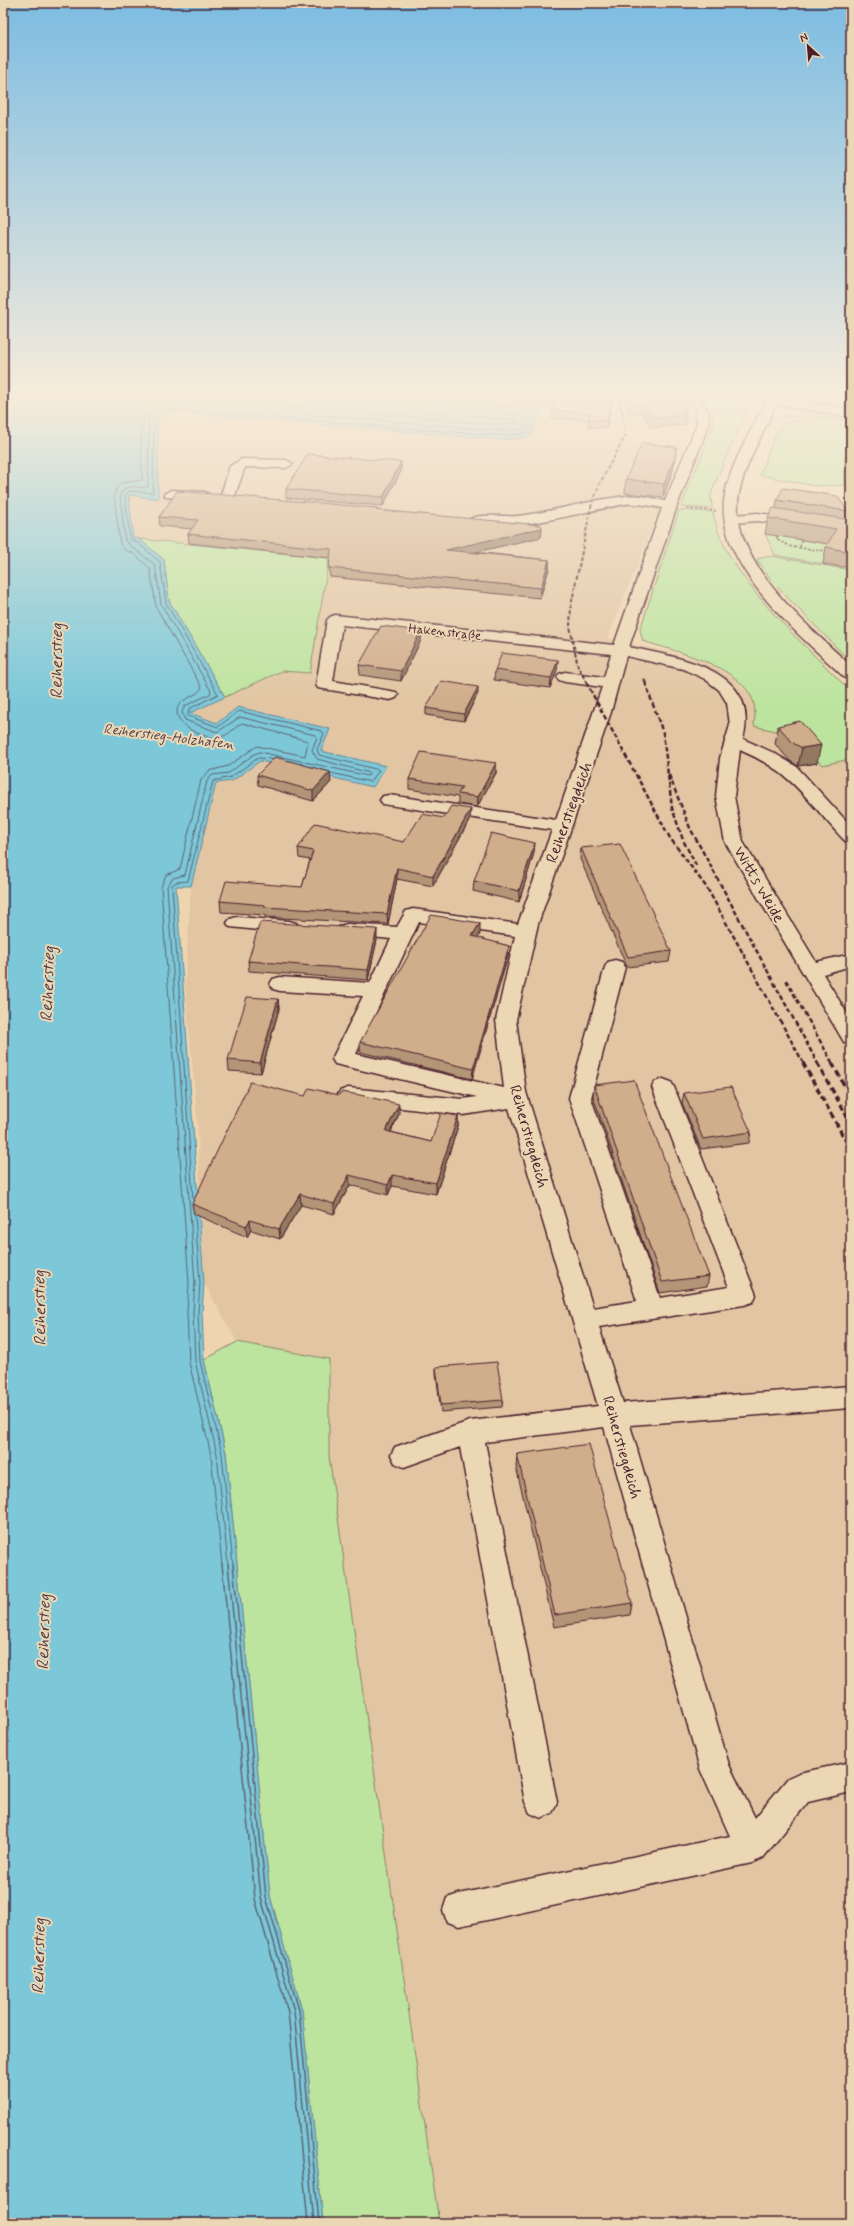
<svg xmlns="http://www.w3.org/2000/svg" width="854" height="2226" font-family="Mynerve,sans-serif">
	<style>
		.built { fill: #e2c6a3 }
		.green { fill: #bde49f; stroke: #848265 }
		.water { fill: #7bc8d9; stroke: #678493 }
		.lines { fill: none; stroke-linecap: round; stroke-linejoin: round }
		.shore-far1 { stroke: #5e6371; stroke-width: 1 }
		.shore { stroke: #5e6371; stroke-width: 1.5 }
		.minor-casing { stroke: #4a1f2b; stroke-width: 3 }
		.major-casing { stroke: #4a1f2b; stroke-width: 3 }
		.path { stroke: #4a1f2b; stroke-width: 1.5; stroke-dasharray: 2.5 2; stroke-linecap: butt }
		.minor { fill: #ecd7b5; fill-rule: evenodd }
		.major { fill: #ecd7b5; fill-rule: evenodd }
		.rail-far2 { stroke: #4a1f2b; stroke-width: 2; stroke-dasharray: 4 2; stroke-linecap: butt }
		.rail-far1 { stroke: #4a1f2b; stroke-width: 2.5; stroke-dasharray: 5 2.5; stroke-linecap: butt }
		.rail { stroke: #4a1f2b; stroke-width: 3.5; stroke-dasharray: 6 3.5; stroke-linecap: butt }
		.wall { fill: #b39578; stroke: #4a1f2b }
		.shaded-wall { fill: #927961; stroke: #4a1f2b }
		.building { fill: #d0ad8b; stroke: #4a1f2b }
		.labels { text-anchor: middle; stroke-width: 4; stroke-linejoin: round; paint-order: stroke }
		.far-street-label { font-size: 13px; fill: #4a1f2b; stroke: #ecd7b5 }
		.far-water-label { font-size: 14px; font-style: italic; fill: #54414e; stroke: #ecd7b5 }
		.street-label { font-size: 16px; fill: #4a1f2b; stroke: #ecd7b5 }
		.water-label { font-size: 17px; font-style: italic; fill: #54414e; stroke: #ecd7b5 }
	</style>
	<rect width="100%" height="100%" fill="#eed5b0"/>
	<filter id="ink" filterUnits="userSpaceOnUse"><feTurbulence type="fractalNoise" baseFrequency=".025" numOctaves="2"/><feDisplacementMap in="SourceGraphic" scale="8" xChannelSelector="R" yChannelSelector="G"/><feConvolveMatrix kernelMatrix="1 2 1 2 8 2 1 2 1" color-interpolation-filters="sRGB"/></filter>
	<g filter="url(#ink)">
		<path class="built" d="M399 394H684L696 408 664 498 608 638 703 661 734 678 751 697 755 714 792 735 822 765 851 759V2223H439L329 1456V1359L237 1342 204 1283 197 1118 185 986 191 886 216 783 232 781 260 761 373 787 321 751 330 729 238 707 217 723 190 713 282 671 310 673 329 559 133 538 129 495 157 498 158 418 166 413 179 412 431 434 531 437 543 407Z"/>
		<path class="green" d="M698 394H742L748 400 749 407 726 456 711 494 712 509 681 507 713 427C715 413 705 404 698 394Z
			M792 394H848L849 408C834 406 802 405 792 394Z
			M794 408 836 414 837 417H784L787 412 794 410Z
			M838 419 851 421V461L850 453 844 459 845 485 815 486 760 475 775 435 783 424 804 420Z
			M679 510 713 512C724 577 806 645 851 692V759L822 765 792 735 754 726C755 717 756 705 751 696 732 663 676 652 643 641L640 630Z
			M765 534 842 546 851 559V569L824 561 823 564 775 555Z
			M139 539 329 558 310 673 282 671 225 697 169 601 164 560Z
			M771 556 851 570V662L773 583 757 559Z
			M237 1342 329 1359V1456L439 2223H323L302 2010 270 1896 226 1453 204 1360Z"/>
		<path class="water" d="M3 394H399L543 407 531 437 504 440 179 412 166 413 158 418V499L129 495 133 538 139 539 164 560 169 601 225 697 190 713 217 723 238 707 330 729 321 751 386 766 373 787 260 761 232 781 216 783 191 886H176L204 1283 202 1312 204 1360 226 1453 270 1896 302 2010 323 2223H3Z"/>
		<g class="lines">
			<path class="shore-far1" d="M331 773 371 782 379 770 319 755 317 749 324 734 322 731 239 711 218 727 188 716 189 709 218 694 166 603 160 562 138 543 130 539 125 495 130 491 153 493 154 418 159 412 168 409 504 436 527 433 536 413 535 410 420 400 416 394
				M193 1200 172 885 176 882 188 881 213 781 231 777 258 758 271 759
				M195 1216 200 1283 198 1312 200 1361 222 1454 233 1565
				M222 1565 211 1455 189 1362 187 1312 189 1283 161 887 166 875 180 869 201 780 209 771 228 766 257 746 305 756 308 741 242 723C235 727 229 735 221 737 205 741 166 723 180 703L197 693 202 688 156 607 150 568 133 553 125 550 120 544 114 495 116 489 121 483 142 480C143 461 135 416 153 404 161 398 170 398 180 397L504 425 517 422 515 420 417 411 408 405 405 394
				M228 1565 217 1454 195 1361 193 1312 195 1283 167 886 173 878 185 875 207 781 212 775 229 773 254 754 260 752 368 776 370 773 317 759 312 750 317 737 315 735 240 717 217 732 185 720 182 712 185 706 210 694 211 691 161 604 155 565 125 541 120 495C126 482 137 489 148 487L149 417C155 405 167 403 180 403L504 431 524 429 529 417 527 415 418 405 413 401 411 394"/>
			<path class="shore" d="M222 1564 255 1899 288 2012 308 2223
				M228 1564 261 1898 294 2011 314 2223
				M233 1564 266 1897 299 2010 319 2223"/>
			<g class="minor-casing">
				<path id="minor" d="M684 394H696L708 411 709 424 677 506 629 647C678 658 762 668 743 739L774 753 797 767 851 826V842L845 841C807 801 794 773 740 750L734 796 743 842 816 962 851 954V966L823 974 851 1020V1044L844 1042 725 842 716 796 720 758 730 725 727 703 719 690 705 679 683 669 626 656 611 712 538 924 516 1020 526 1092 593 1308 637 1301 569 1098 605 967 608 962 615 960 622 962 625 967 591 1098 660 1298 729 1287 652 1087 655 1082 663 1079 671 1082 674 1087 756 1295 753 1302 744 1305 599 1327 623 1403 851 1386V1408L630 1425 729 1765 755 1818 788 1778 799 1773 851 1762V1792L808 1802 763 1858 752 1863 459 1926 447 1922 443 1910 447 1898 459 1894 730 1836 700 1769 604 1427 485 1442 557 1802 552 1813 541 1818 530 1813 525 1802 460 1447 404 1467 395 1463 391 1455 395 1447 470 1421 598 1406 509 1108 463 1115 340 1101 337 1096 340 1091 348 1088 463 1099 477 1097 335 1064 332 1059 363 996 280 991 273 989 270 984 273 979 280 977 370 983 391 939 340 934 337 930 340 926 347 924 397 927 406 911 413 909 518 924 552 830 389 805 383 804 380 800 383 796 389 795 556 820 602 687 565 682 559 680 557 677 559 674 565 672 604 677 611 654 342 625 333 681 396 692 398 695 396 698 390 700 318 688 316 685 327 620 330 617 335 615 614 645 662 508C650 506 638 503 626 504 601 507 483 541 469 520 474 513 507 517 517 516 553 512 589 500 626 496 639 494 652 498 665 501L697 424 696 411ZM419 922 515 936 496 1020 504 1088 356 1054Z
					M755 394H773L787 399 851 409V417L785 406 757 397Z
					M242 459 286 460 293 464 286 468 245 467 234 498 232 501H222L220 498 230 466Z
					M171 490 205 492 212 496 205 500 166 497 164 494Z
					M758 513 851 527V535L758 521 733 523 726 519 733 515Z
					M237 917 289 921 296 923 299 927 296 931 289 933 230 927 227 923 230 919Z"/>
			</g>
			<g class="major-casing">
				<path id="major" d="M768 394H780C768 426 748 456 740 489 723 558 807 624 851 666V680L845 678C801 636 718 569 724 501 728 465 755 427 768 394Z"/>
			</g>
			<path class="path" d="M687 509 716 511
				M777 536V540L792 547 828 551
				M800 547 802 540"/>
			<use href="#minor" class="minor"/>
			<use href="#major" class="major"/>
			<path class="rail-far2" d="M644 679 646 683
				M587 683 578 667 570 626 571 606 591 507 599 485 625 436 623 415 617 394"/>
			<path class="rail-far1" d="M586 682 670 838 707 888 804 1064
				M645 682 663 733 672 808 683 840 697 867
				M669 775 690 828 818 1064
				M786 980 833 1064"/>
			<path class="rail" d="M803 1063 851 1150
				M817 1063 851 1123
				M832 1063 851 1097"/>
		</g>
		<path class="wall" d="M502 394H613L612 401 606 428 588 427 589 420 552 418V410L554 404 502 399Z
			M624 394H680L686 401 684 411H683L686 416 685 425 651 428 641 412 629 413Z
			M676 447 673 470 663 497 625 493 626 479Z
			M401 462V471L383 506 286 498V489Z
			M777 500 848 511 847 519 851 520V566L841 567 823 564 826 547 828 544 765 534 768 518 776 509Z
			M377 508V510L542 528 541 537 475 552 549 560V569L540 598 330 577 329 568 330 558 189 543 188 534 192 529 160 526 159 517Z
			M421 631V640L401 681 360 675 359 665Z
			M558 660 557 670 550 688 494 680 495 670Z
			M478 693 464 721 426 715V708Z
			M778 726 817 763 798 766 790 761 775 744Z
			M496 763V773L477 807 458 804V797L409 789V779Z
			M257 775 331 782 313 801 258 785Z
			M444 818 470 819 433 886 397 879 388 924 265 917V915L221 912 220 901 302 887 310 860 299 858 298 848 404 842Z
			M581 848 671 951 669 962 627 967 580 859Z
			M534 853 519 902 473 891 474 881Z
			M480 934 477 938 509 946 508 956 472 1079 360 1052V1042Z
			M377 940 368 980 249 971 248 961Z
			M278 999 279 1009 261 1073 229 1071 228 1060Z
			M594 1085 709 1276 707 1286 660 1293 593 1096Z
			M684 1093 751 1132 749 1143 701 1149 682 1103Z
			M305 1096 399 1114 391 1132 431 1142 458 1116V1126L436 1194 392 1186 388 1195 350 1185 334 1214 301 1205 280 1239 251 1230 247 1237 194 1214 192 1204Z
			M436 1367 503 1400 502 1407 441 1412 436 1373Z
			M517 1454 632 1603 630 1615 554 1627 516 1467Z"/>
		<path class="shaded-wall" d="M613 394 612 401 606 428 607 421Z
			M676 447 673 470 663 497 664 484Z
			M401 462V471L383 506V497Z
			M542 528 541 537 446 559V550Z
			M549 560V569L540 598 541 588Z
			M421 631V640L401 681V671Z
			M558 660 557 670 550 688 551 678Z
			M478 687V693L464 721V714Z
			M821 745 817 763 798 766 802 748Z
			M496 763V773L477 807 478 797Z
			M330 772 331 782 313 801V791Z
			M471 809 470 819 433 886V876Z
			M535 843 534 853 519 902V891Z
			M397 868V879L388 924 387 914Z
			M480 923V934L472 947V936Z
			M377 929V940L368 980V970Z
			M509 946 508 956 472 1079 473 1069Z
			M278 999 279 1009 261 1073 260 1063Z
			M399 1104V1114L386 1141V1131Z
			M458 1116V1126L436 1194V1183Z
			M349 1175 350 1185 334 1214V1204Z
			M392 1175V1186L388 1195V1185Z
			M300 1194 301 1205 280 1239 279 1229Z
			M250 1220 251 1230 247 1237 246 1226Z"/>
		<path class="building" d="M527 394H613L607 421 589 419 590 413 552 410 556 397Z
			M628 394H680L686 401 676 402 686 416 652 418 642 403H630Z
			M642 443 676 447 675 457 664 484 626 479Z
			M308 454 401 462 383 497 286 489Z
			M783 488 837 496 848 511 777 500Z
			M177 491 377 508 376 510 541 525 542 528 446 550 549 560 541 588 329 568 331 549 188 534 198 520 159 517Z
			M773 508 851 520V550L845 551 826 547 836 529 768 518Z
			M381 626 421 631 401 671 359 665Z
			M502 653 558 660 551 678 495 670Z
			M441 681 478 687 464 714 426 708Z
			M800 721 821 745 802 748 793 743 778 726Z
			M421 752 496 763 478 797 458 794 462 787 409 779Z
			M275 757 330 772 313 791 257 775Z
			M451 806 471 809 433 876 397 868 387 914 264 907 265 905 220 901 226 881 302 887 313 851 298 848 315 823 404 842 422 814 444 818Z
			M491 833 535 843 519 891 474 881Z
			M620 844 671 951 628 957 581 848Z
			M431 915 480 923 472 936 509 946 473 1069 360 1042Z
			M260 922 377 929 368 970 248 961Z
			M247 997 278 999 260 1063 228 1060Z
			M634 1080 709 1276 662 1282 594 1085Z
			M250 1082 305 1096 309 1088 339 1095 341 1092 360 1095 399 1104 386 1131 431 1142 441 1113 458 1116 436 1183 392 1175 388 1185 349 1175 334 1204 300 1194 279 1229 250 1220 246 1226 192 1204Z
			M731 1087 751 1132 703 1139 684 1093Z
			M497 1362 503 1400 441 1405 436 1367Z
			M589 1444 632 1603 555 1615 517 1454Z"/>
	</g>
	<linearGradient id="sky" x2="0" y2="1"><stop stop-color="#7cbce2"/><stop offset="0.56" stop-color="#f7ecdb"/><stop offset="1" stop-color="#f7ecdb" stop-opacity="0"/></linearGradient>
	<rect width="854" height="706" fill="url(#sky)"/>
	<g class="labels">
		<g class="far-street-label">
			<text transform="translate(445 631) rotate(6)" y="5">Hakenstraße</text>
		</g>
		<g class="far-water-label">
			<text transform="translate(169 736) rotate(7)" y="5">Reiherstieg-Holzhafen</text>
		</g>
		<g class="street-label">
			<text transform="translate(568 812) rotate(-70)" y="6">Reiherstiegdeich</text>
			<text transform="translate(760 884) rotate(60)" y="6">Witts Weide</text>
			<text transform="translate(530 1136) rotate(74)" y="6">Reiherstiegdeich</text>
			<text transform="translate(623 1447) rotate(74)" y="6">Reiherstiegdeich</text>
		</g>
		<g class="water-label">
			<text transform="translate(56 661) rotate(-90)" y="6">Reiherstieg</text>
			<text transform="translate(47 984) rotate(-88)" y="6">Reiherstieg</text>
			<text transform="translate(39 1308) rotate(-91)" y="6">Reiherstieg</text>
			<text transform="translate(43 1632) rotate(-89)" y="6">Reiherstieg</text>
			<text transform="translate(38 1956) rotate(-89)" y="6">Reiherstieg</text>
		</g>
	</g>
	<rect width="854" height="2226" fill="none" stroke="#ecd7b5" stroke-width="16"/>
	<rect x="8" y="8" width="838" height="2210" fill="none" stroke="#4a1f2b" stroke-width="1.5" filter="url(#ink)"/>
	<g transform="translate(808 46) rotate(334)" stroke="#ecd7b5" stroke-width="3" paint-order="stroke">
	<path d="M0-3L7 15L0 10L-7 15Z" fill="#4a1f2b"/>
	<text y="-6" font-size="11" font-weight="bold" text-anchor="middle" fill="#4a1f2b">N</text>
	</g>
</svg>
